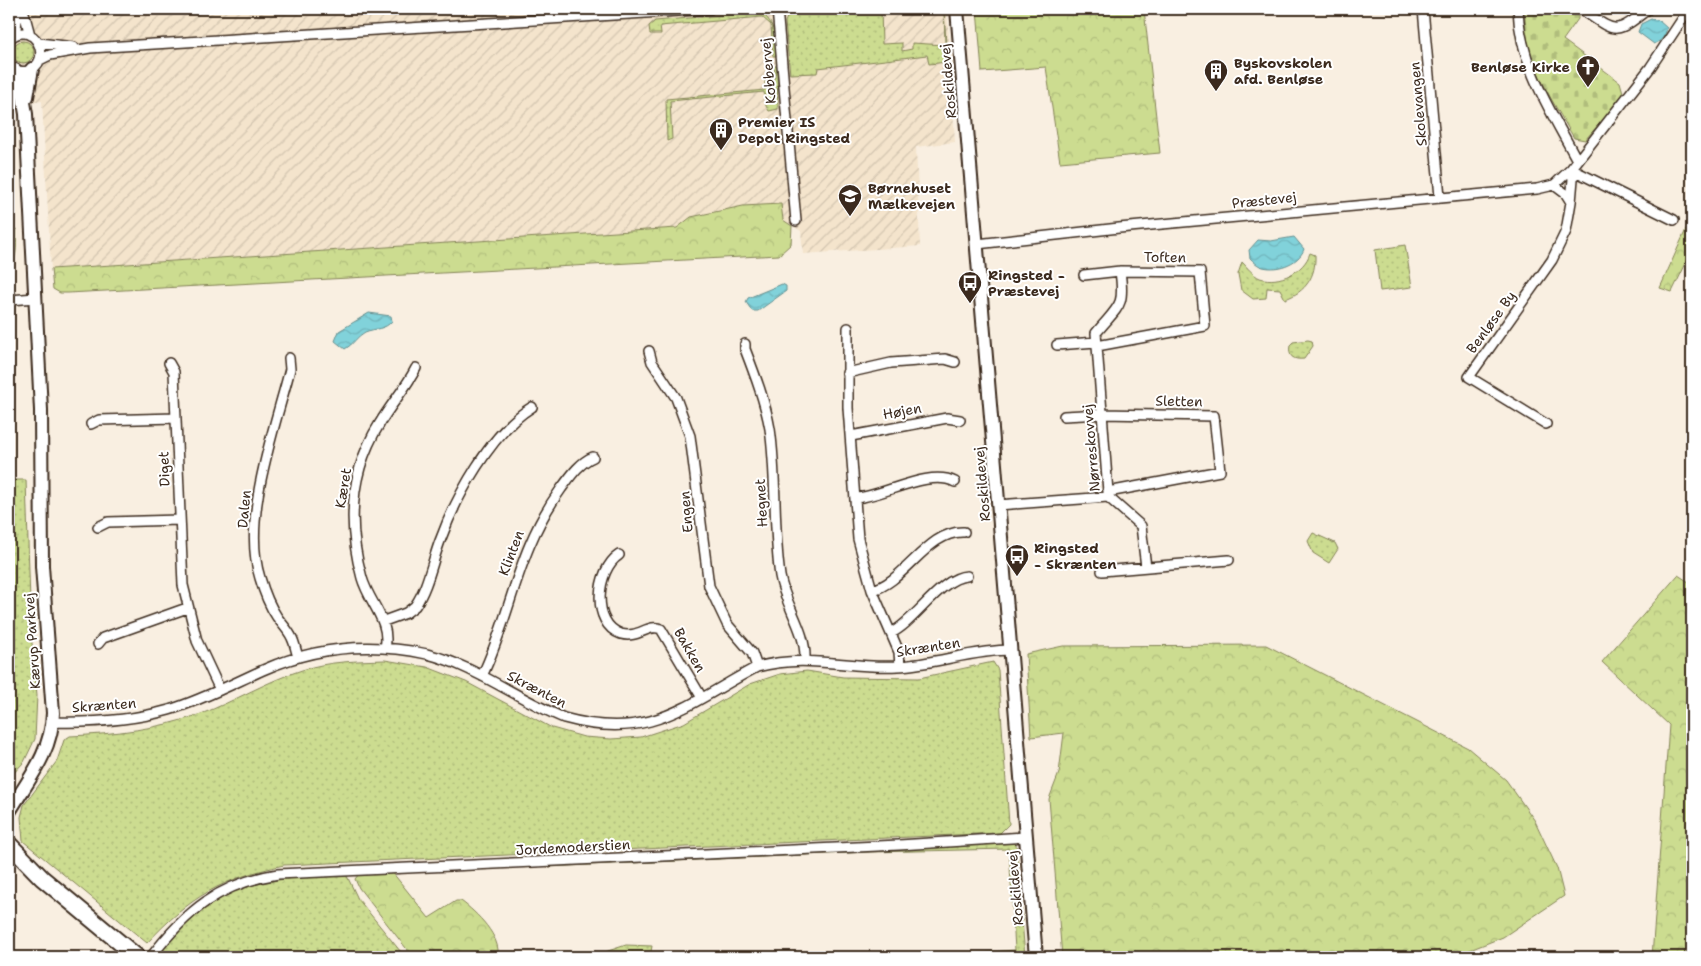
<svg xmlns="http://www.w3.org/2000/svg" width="1701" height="966" font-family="'Shantell Sans',sans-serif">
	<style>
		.industrial { fill: url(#industrial-furrows) }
		.grass { fill: url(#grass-dots); stroke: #848357 }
		.forest { fill: url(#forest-crowns); stroke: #848357 }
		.cemetery { fill: url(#cemetery-stones); stroke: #848357 }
		.water { fill: url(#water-waves); stroke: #658f8f }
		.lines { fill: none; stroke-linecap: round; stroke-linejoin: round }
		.street-casing { stroke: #3b2a1e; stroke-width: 12 }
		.secondary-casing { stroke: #3b2a1e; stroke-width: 16 }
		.primary-casing { stroke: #3b2a1e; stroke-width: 19 }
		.street { stroke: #fff; stroke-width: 9 }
		.secondary { stroke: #fff; stroke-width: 12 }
		.primary { stroke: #fff; stroke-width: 15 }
		.labels { text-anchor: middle; stroke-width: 4; stroke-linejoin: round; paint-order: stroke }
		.poi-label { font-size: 14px; font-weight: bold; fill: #3b2a1e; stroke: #fff; text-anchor: start }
		.street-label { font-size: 14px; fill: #3b2a1e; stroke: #fff }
	</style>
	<defs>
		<pattern id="industrial-furrows" width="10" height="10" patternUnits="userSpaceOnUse" patternTransform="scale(1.25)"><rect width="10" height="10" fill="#f4e4cc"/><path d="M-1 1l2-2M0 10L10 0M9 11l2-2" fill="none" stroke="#d2c4af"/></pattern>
		<pattern id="grass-dots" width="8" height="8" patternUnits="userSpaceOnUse" patternTransform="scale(1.25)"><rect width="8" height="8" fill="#ccdc90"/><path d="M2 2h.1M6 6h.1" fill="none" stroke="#b0bd7c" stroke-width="1.8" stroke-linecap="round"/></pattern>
		<pattern id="forest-crowns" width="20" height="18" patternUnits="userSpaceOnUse" patternTransform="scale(1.25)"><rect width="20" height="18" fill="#ccdc90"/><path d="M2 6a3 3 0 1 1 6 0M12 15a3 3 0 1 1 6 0" fill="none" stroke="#b0bd7c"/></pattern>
		<pattern id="cemetery-stones" width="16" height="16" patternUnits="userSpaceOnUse" patternTransform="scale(1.25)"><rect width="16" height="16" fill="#ccdc90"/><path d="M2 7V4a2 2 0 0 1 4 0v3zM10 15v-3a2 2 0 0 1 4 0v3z" fill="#b0bd7c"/></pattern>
		<pattern id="water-waves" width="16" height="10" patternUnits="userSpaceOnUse" patternTransform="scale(1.25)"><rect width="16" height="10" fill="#81d2da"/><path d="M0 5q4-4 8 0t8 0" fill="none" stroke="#70b4bb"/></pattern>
	</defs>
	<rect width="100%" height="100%" fill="#f9efe1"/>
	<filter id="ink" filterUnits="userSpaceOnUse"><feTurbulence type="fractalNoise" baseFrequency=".02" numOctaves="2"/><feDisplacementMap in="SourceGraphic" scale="10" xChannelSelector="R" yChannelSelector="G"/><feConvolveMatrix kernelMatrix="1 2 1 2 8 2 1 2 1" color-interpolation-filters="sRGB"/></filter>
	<g filter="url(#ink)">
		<path class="industrial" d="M9 9H947L955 142 916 147 920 246 803 254 801 231 783 220 780 204 743 206 691 217 677 228 51 269 42 101 15 105 9 79Z"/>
		<path class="grass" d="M798 9H881L882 44 902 43V51L912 49V43L945 45 944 9 947 62 929 64 927 55 818 68 817 73 790 74 785 22 789 12Z
			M886 9H937L886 13Z
			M757 12C776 18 774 38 777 56H773L771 25 762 17 660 26 661 34H650L649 26 655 21Z
			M12 52a11 11 0 1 1 22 0a11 11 0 1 1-22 0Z
			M774 66H777L778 109 769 111 766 106 764 92 670 101 672 139 667 141 666 99 765 90V78H775Z
			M9 143 12 211H9Z
			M1405 245 1412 287 1380 291 1375 250Z
			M1310 253 1315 255C1316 276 1306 292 1285 299L1280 289 1267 288 1266 298 1253 299 1241 290 1238 274 1242 262C1247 267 1253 275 1260 278 1279 284 1304 272 1310 253Z
			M1308 340 1312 341 1313 346 1304 359C1293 360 1288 357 1290 345L1293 342Z
			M9 480H26L31 633 37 695 35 739 24 762 9 778Z
			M1313 533 1335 543 1338 549 1329 563 1313 553 1308 541Z
			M385 660 427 667 466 682 552 728 584 737 611 739 641 737 684 723 750 684 780 674 807 671 843 677 919 678 993 662 998 670 1009 824 1000 833 284 865C221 879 191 896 147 943L23 841 21 817 24 805 57 761 64 740 70 736C115 734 158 729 201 714 235 701 267 681 302 670 329 661 357 661 385 660Z
			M1014 842 1016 844 1025 957H966L968 954 1015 950 1009 849 870 852 547 867V865Z
			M320 875 347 876 358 899 405 957H158C162 946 171 938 179 930 221 885 262 881 320 875Z
			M626 945 652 946 650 957H598L608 951Z"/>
		<path class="forest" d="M977 9H1144L1160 153 1060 162 1046 67 982 72Z
			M781 204 783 220 792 226 791 244 779 255 68 293H60L53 289 51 269 677 228 691 217 743 206Z
			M1692 216V251L1672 292 1660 288Z
			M11 228 16 229C16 240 19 258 9 266Z
			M1678 575 1692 584V957H1652L1669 725 1602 662Z
			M1266 645 1468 748 1506 780 1535 821 1557 868 1564 896 1503 937 1452 957H1062L1049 799 1059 773 1064 733 1031 737 1026 654 1063 646Z
			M392 872 429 918 456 901H461C477 913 501 936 498 957H413L359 888 355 879 359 874Z"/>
		<path class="cemetery" d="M1525 9H1573L1578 12V19L1563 40 1620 82 1624 96 1585 140 1574 138C1551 98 1522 57 1525 9Z"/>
		<path class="water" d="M1651 19 1658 20 1667 28C1665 36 1662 41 1654 44L1638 32 1641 24Z
			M1294 237 1304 249C1299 264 1275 272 1260 266 1256 264 1253 261 1250 258L1249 250 1258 240 1271 241Z
			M782 284 786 286V291L758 311H752L746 302 748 298Z
			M369 313 391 316 392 321C385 330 375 328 365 332 357 336 353 345 345 349L335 341 339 331Z"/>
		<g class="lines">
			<g class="street-casing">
				<path id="street" d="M23 9 30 35
					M777 9 796 221
					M1423 9 1440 197
					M1518 9C1520 66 1551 111 1577 160
					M1581 9C1616 33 1614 36 1648 9
					M12 37 16 29 18 9
					M9 39C34 17 56 62 27 71 20 73 14 70 9 65
					M39 43 74 47
					M40 60 50 55 90 48 710 9
					M1571 169 1674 220
					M1571 169 1573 179 1571 202
					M977 244 1119 228 1537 189 1554 185 1571 169 1650 68 1689 9
					M1120 271C1125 308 1119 305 1096 333L1108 492V497L1141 526 1146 567
					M1084 275 1120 271 1200 272 1205 326 1097 346
					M9 300 36 298
					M848 328V408L858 539 872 590 899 652 900 666
					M745 344V349C755 375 765 401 770 429 777 477 773 528 780 576 785 606 806 630 805 659
					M1057 345 1096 342
					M649 351 652 362 676 398 690 436 709 586 727 624 752 653 757 667
					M289 358 290 369C275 428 241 519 260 578 264 592 269 605 277 617 282 624 289 631 292 638 295 644 296 651 298 657
					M169 363 174 372 183 585 197 641 220 690
					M847 373 891 363 945 359 955 362
					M1064 416 1102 414 1214 416 1220 471 1108 492
					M91 424 99 420 176 418
					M1546 424 1469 377 1552 260 1566 231 1571 202 1566 194 1554 185
					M851 436 947 418 960 420
					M855 498C882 497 929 468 955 482
					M998 505 1108 497
					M98 527 108 522 179 520
					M619 555C596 570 591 624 621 634 638 639 649 623 661 629L702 698
					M1102 571 1229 560
					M872 590C904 583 928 530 964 532
					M384 621 406 613 415 606C428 587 432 562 440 541 456 497 491 432 532 407
					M891 633C915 622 941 577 967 576
					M98 644 103 638 187 608
					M385 648C391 621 369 603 362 578 347 524 350 471 380 423 391 404 406 388 416 368
					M482 676C513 611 516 551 561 489 570 477 579 463 593 457
					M53 722C93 723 130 721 169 710 202 700 232 684 263 670 315 647 371 642 427 654 476 666 517 699 564 718 651 742 685 705 757 667 809 653 847 669 898 666 936 664 973 650 1011 650
					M151 957C186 911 220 883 278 874L899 845 1026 837"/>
			</g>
			<g class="secondary-casing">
				<path id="secondary" d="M957 9 1036 957
					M27 97 32 69
					M9 812C28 780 52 752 53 713L42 566 41 410 26 114 20 79 15 70"/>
			</g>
			<g class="primary-casing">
				<path id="primary" d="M9 844 42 878 137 957"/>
			</g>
			<use href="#street" class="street"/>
			<use href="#secondary" class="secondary"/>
			<use href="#primary" class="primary"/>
		</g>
	</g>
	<defs>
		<g id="church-pin" transform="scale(1.25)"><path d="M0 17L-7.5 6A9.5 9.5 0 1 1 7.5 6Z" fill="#3b2a1e" stroke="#fff"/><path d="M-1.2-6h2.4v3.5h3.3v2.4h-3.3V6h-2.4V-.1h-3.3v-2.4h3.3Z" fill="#fff"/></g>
		<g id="building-pin" transform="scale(1.25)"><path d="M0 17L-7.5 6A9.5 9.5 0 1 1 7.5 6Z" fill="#3b2a1e" stroke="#fff"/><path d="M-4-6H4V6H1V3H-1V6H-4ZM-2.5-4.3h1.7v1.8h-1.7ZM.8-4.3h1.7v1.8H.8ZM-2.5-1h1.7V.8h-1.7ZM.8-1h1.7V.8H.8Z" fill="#fff"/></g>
		<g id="school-pin" transform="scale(1.25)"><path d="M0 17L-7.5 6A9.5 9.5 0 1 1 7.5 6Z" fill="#3b2a1e" stroke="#fff"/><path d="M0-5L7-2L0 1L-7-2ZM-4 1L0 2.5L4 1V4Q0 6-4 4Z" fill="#fff"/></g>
		<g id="bus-pin" transform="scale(1.25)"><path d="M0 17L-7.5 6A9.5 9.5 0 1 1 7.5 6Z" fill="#3b2a1e" stroke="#fff"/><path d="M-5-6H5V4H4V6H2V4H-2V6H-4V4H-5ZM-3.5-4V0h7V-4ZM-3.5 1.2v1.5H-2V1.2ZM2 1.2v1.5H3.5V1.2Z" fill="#fff"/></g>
	</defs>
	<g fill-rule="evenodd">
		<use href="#church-pin" x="1588" y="67"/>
		<use href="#building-pin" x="1216" y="71"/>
		<use href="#building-pin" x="721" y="130"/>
		<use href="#school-pin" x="850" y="196"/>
		<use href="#bus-pin" x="970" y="283"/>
		<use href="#bus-pin" x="1017" y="556"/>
	</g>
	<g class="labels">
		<g class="poi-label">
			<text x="1234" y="68">Byskovskolen<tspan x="1234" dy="16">afd. Benløse</tspan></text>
			<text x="1570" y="72" text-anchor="end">Benløse Kirke</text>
			<text x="738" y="127">Premier IS<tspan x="738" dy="16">Depot Ringsted</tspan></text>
			<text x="868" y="193">Børnehuset<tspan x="868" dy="16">Mælkevejen</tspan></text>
			<text x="988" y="280">Ringsted -<tspan x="988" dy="16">Præstevej</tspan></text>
			<text x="1034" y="553">Ringsted<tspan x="1034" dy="16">- Skrænten</tspan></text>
		</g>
		<g class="street-label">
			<text transform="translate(768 71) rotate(-95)" y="5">Kobbervej</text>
			<text transform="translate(948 81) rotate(-95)" y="5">Roskildevej</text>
			<text transform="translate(1418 104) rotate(-95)" y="5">Skolevangen</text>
			<text transform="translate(1264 200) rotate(-6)" y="5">Præstevej</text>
			<text transform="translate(1165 257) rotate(1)" y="5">Toften</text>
			<text transform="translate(1491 322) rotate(-54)" y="5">Benløse By</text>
			<text transform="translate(1179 401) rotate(1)" y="5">Sletten</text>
			<text transform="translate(902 411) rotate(-10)" y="5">Højen</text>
			<text transform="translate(1091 448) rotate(-95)" y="5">Nørreskovvej</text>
			<text transform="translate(164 469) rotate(-92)" y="5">Diget</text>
			<text transform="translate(982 484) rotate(-95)" y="5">Roskildevej</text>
			<text transform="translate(343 488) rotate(-81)" y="5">Kæret</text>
			<text transform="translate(761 503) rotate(-93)" y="5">Hegnet</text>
			<text transform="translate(244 509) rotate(-85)" y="5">Dalen</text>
			<text transform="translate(686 512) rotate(-95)" y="5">Engen</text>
			<text transform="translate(511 553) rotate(-69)" y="5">Klinten</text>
			<text transform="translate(32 641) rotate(-94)" y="5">Kærup Parkvej</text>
			<text transform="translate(928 647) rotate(-9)" y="5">Skrænten</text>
			<text transform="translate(690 650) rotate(60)" y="5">Bakken</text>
			<text transform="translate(537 689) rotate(27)" y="5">Skrænten</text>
			<text transform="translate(104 705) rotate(-4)" y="5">Skrænten</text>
			<text transform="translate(573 847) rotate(-3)" y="5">Jordemoderstien</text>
			<text transform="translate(1015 888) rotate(-95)" y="5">Roskildevej</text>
		</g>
	</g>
	<rect width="1701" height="966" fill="none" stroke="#fff" stroke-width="30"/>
	<rect x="15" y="15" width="1671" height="936" fill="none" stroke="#3b2a1e" stroke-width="2" filter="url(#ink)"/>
</svg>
